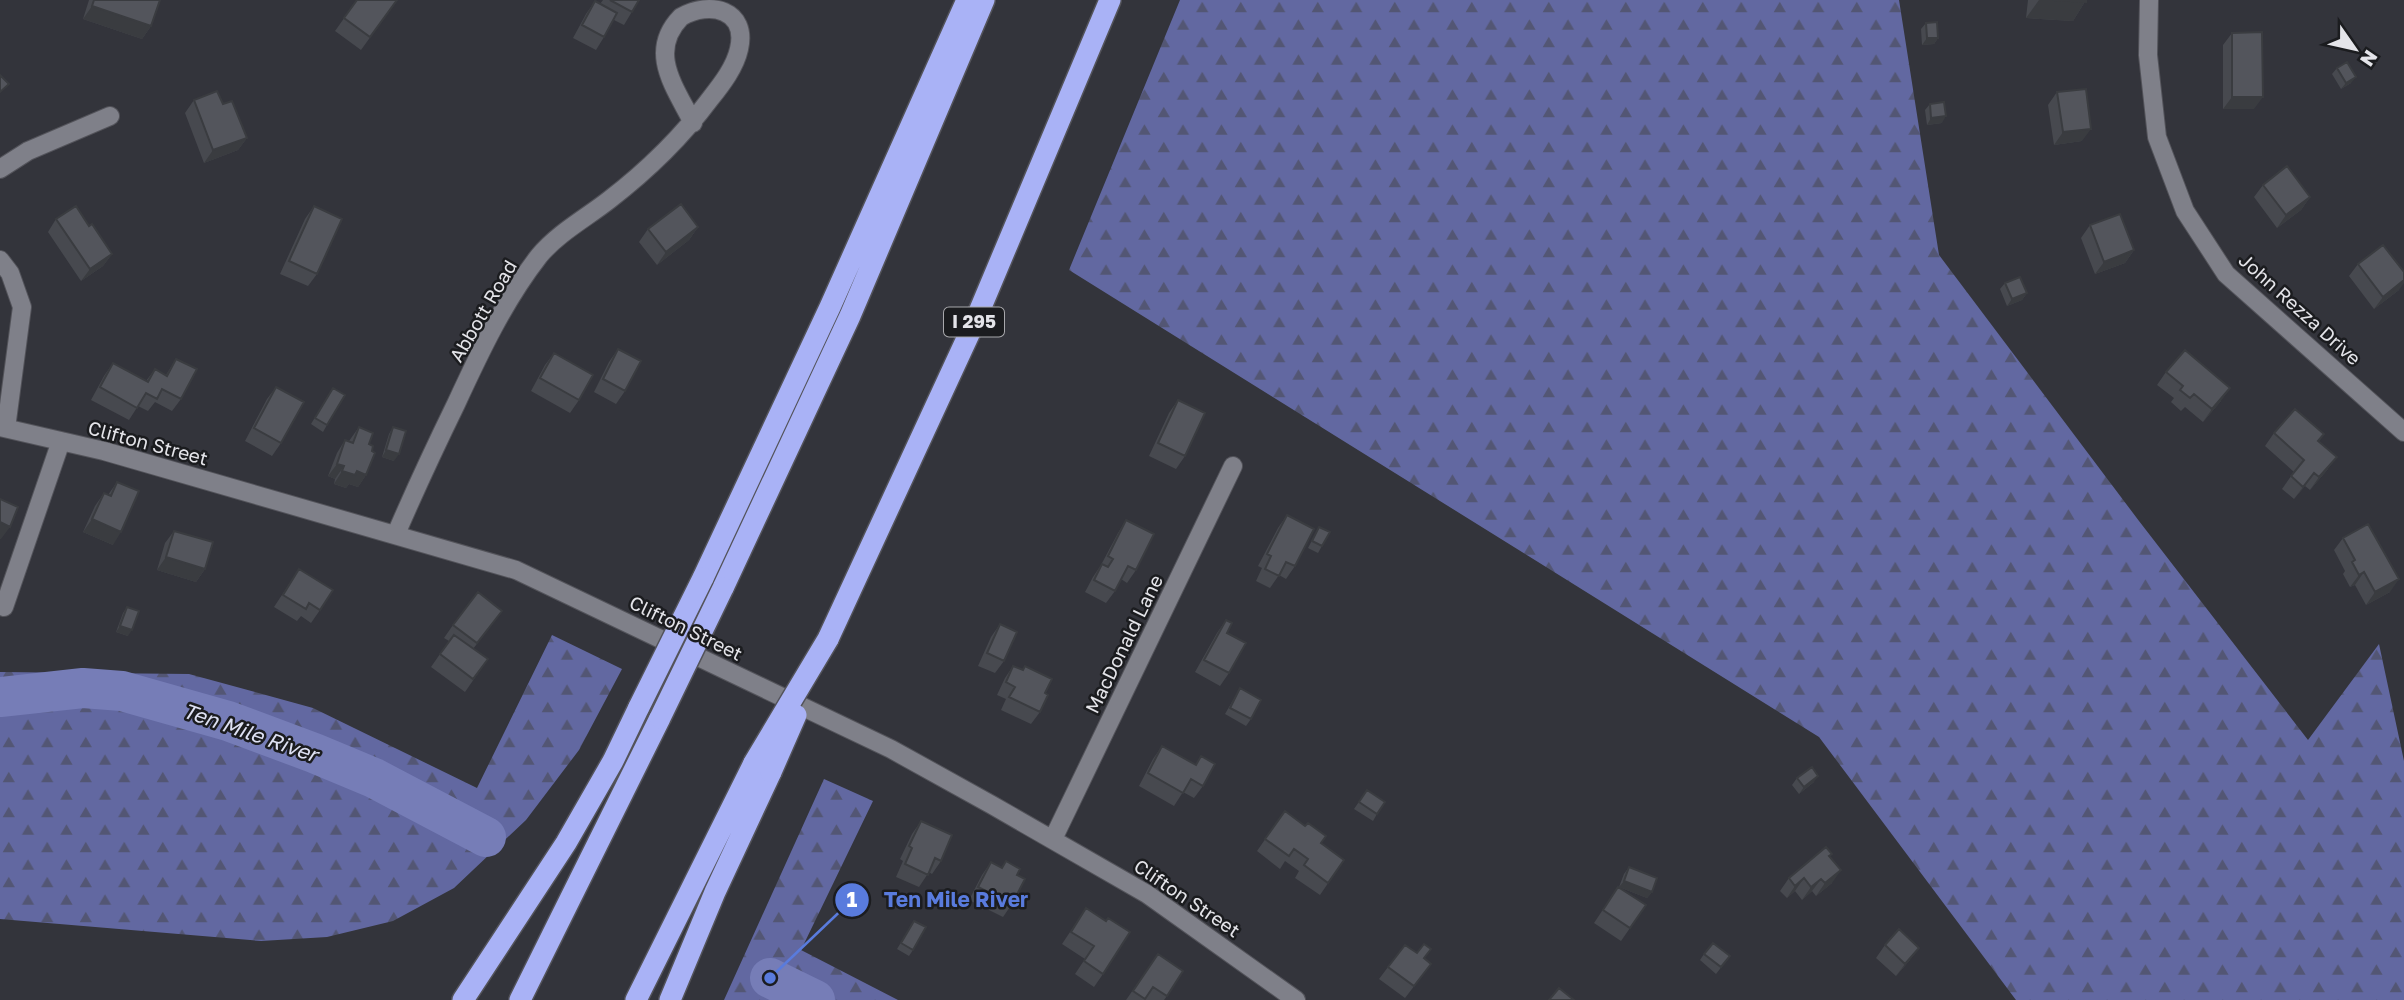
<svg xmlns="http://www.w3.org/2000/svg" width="2404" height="1000" font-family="'Golos Text',sans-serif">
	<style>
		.forest { fill: url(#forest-firs) }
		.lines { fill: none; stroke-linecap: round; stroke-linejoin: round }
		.river { stroke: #767db7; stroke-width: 40 }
		.minor-casing { stroke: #53535a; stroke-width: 20 }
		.motorway-casing { stroke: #53535a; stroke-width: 24 }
		.minor { stroke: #7f8089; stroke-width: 18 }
		.motorway { stroke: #a9b2f6; stroke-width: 21 }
		.motorway-bridge-casing { stroke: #53535a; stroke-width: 24; stroke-linecap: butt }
		.motorway-bridge { stroke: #a9b2f6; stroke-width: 21 }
		.wall { fill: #47494f }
		.shaded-wall { fill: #3a3c40 }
		.building { fill: #53555c; stroke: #3a3c40; stroke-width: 2 }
		.labels { text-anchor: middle; stroke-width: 5; stroke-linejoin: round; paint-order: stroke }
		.shield { fill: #1b1c1f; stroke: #a8a8ac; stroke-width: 2 }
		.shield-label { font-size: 18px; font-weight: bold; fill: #e4e4e9 }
		.street-label { font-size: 19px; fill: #e4e4e9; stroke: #1b1c1f }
		.water-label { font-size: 21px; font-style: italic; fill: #dee1f3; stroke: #1b1c1f }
		.leader { fill: none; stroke: #597bdd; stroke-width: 2.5 }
		.callout-dot { fill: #597bdd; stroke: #1b1c1f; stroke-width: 2.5 }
		.mark-label { font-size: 21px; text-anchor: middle; font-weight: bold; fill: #fff }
		.callout-label { font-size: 21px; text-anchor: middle; font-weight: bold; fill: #597bdd; stroke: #1b1c1f; stroke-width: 5; stroke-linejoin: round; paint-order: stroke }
	</style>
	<defs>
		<pattern id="forest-firs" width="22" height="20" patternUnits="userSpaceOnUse" patternTransform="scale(1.75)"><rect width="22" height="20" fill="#6268a1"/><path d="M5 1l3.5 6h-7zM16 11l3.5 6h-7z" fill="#535674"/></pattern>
	</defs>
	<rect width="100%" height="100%" fill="#33343b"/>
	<path class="forest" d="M1180 0H1899L1939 255 2139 521 2308 740 2379 644 2404 761V1000H2016L1819 737 1069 270Z
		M552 635 622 669 579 750 526 820 454 888 393 921 327 937 261 941 0 919V672L189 674 313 708 477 788Z
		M824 779 873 801 801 950 898 1000H724Z"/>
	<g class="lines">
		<path class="river" d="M0 697 83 688 122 691 228 721 314 753 374 778 486 837
			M770 978 815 1000"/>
		<g class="minor-casing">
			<path id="minor" d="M2149 0 2148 55 2157 137 2185 211 2226 274 2404 432
				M0 169 28 151 110 116
				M0 260 10 273 22 307 6 428
				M0 427 104 451 516 570 891 749 992 805 1147 894 1296 1000
				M396 534C415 490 435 447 456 404 480 352 504 301 539 256 558 233 586 218 609 200 648 170 681 138 710 99 722 84 735 67 739 49 748 10 710 0 681 17 647 52 675 87 693 123
				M4 607 61 441
				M1053 839 1233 466"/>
		</g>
		<g class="motorway-casing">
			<path id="motorway" d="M703 578 830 307 967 0
				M723 588 850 316 984 0
				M828 639 976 319 1110 0
				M463 1000 566 843 613 761 639 707
				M520 1000 660 718
				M636 1000 754 763
				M670 1000 715 892 771 772"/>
		</g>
		<use href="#minor" class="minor"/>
		<use href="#motorway" class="motorway"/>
		<g class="motorway-bridge-casing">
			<path id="motorway-bridge" d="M639 707 703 578
				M660 718 723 588
				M754 763 828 639
				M771 772 796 715"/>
		</g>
		<use href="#motorway-bridge" class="motorway-bridge"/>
	</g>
	<path class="wall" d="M89 0H160L151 26 142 39 83 19Z
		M357 0H397L361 50 335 31Z
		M603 0H639L624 25 614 20 604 37 596 50 573 38 586 14 595 1 600 4Z
		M2028 0H2086L2073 21 2026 18Z
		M1926 23 1938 38 1934 44 1922 45 1921 29Z
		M2232 33 2254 109H2223V45Z
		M2337 68 2351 83 2341 89 2332 74Z
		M2057 92 2082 141 2054 145 2048 105Z
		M194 100 223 104 247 138 238 150 204 163 185 113Z
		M1930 104 1942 123 1927 125 1925 110Z
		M2263 185 2310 197 2301 210 2277 228 2254 197Z
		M314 206 317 274 308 286 280 274 305 219Z
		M56 219 89 226 112 254 103 266 81 281 48 232Z
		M2090 225 2134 250 2125 263 2095 274 2081 238Z
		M698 227 689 240 657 265 639 242 648 229Z
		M2358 264 2399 290 2374 309 2349 276Z
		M2005 283 2027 293 2022 300 2007 306 2000 289Z
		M618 349 625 391 616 404 594 392 609 362Z
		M554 353 579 400 570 413 531 391 545 365Z
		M176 359 181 399 172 411 155 402 148 411 138 406 129 420 91 400 104 376 113 363 146 381 155 369 166 375Z
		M2166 372 2221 401 2203 422 2185 407 2181 411 2171 402 2174 398 2157 385Z
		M276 387 281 443 272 456 245 441 267 399Z
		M329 394 327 425 323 432 311 424Z
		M1178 400 1185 456 1176 469 1149 456 1169 413Z
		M359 427 369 444 366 475 358 487 349 484 346 488 334 484 335 479 328 476 337 453 345 440 349 441Z
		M393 427 394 461 382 457 389 434Z
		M2274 433 2324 434 2319 441 2328 469 2310 490 2305 486 2294 499 2282 489 2294 472 2265 446Z
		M117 482 113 545 83 532 95 506 104 493 108 495Z
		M1287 515 1295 566 1286 579 1279 575 1270 588 1256 581 1262 568 1258 566 1278 528Z
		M1126 520 1136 570 1127 583 1121 579 1115 591 1106 603 1085 592 1093 577 1101 565 1118 533Z
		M1319 527 1322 546 1318 553 1308 548Z
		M174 531 205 569 196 582 157 570 165 543Z
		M2343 538 2390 592 2366 605 2355 585 2350 587 2343 574 2345 571 2334 550Z
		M299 569 320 610 311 623 301 616 297 621 274 607Z
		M127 607 128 636 116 632 123 613Z
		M502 611 473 649 488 659 465 692 431 667 449 641 444 638 453 625Z
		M1226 620 1229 673 1220 686 1195 672 1217 633Z
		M1000 624 1004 661 995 673 978 666 991 637Z
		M1013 666 1022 670 1025 666 1045 693 1040 712 1031 724 1001 710 1006 699 997 695 1005 678Z
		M1240 688 1251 719 1246 726 1225 714Z
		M1162 746 1196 765 1201 756 1203 786 1194 798 1183 792 1174 806 1139 786 1153 759Z
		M1797 778 1814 782 1799 794 1792 785Z
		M1367 790 1377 814 1373 821 1354 809Z
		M1285 811 1321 843 1344 860 1320 895 1295 878 1299 871 1285 861 1280 869 1257 851Z
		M921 821 941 861 932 874 929 872 919 887 896 877 903 861 900 859 912 834Z
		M1832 854 1829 857 1832 883 1816 896 1812 891 1802 900 1795 891 1787 898 1780 891 1789 878Z
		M1006 861 1017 875 1012 904 1003 917 969 900 982 875 991 862 1001 868Z
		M1629 867 1652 892 1647 898 1619 887 1624 874Z
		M1618 887 1646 905 1621 941 1594 923Z
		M1086 908 1103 974 1094 987 1075 974 1085 959 1062 944Z
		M914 921 913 950 909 956 897 949Z
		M1885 945 1910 960 1896 976 1876 958Z
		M1704 954 1730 956 1716 974 1700 960Z
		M1424 959 1422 976 1405 998 1379 979 1388 967Z
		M1149 967 1167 996 1164 1000H1126Z"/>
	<path class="shaded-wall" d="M2039 0H2086L2073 21 2026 18Z
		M92 6 151 26 142 39 83 19Z
		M1927 38H1938L1934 44 1922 45Z
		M2356 77 2351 83 2341 89 2346 83Z
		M2232 97H2263L2254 109H2223Z
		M1946 116 1942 123 1927 125 1931 118Z
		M2091 129 2082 141 2054 145 2063 132Z
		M247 138 238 150 204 163 213 150Z
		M2310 197 2301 210 2277 228 2286 215Z
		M698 227 689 240 657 265 666 252Z
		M2134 250 2125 263 2095 274 2104 262Z
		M112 254 103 266 81 281 90 269Z
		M2404 280V283L2399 290 2374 309 2383 297Z
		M2027 293 2022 300 2007 306 2012 299Z
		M2230 388 2221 401 2203 422 2212 409Z
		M386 450 399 454 394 461 382 457Z
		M2337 457 2328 469 2310 490 2319 477Z
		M337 464 344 466 335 479 328 476Z
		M342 471H357L366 475 358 487 349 484 346 488 334 484Z
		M2314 473 2305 486 2294 499 2303 487Z
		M92 519 121 532 113 545 83 532Z
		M0 522 10 527 1 539H0Z
		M166 557 205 569 196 582 157 570Z
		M2364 572 2355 585 2350 587 2359 575Z
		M2399 579 2390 592 2366 605 2375 592Z
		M120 626 132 630 128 636 116 632Z
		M1818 776 1814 782 1799 794 1804 787Z
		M1841 870 1832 883 1816 896 1825 883Z
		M1804 878 1795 891 1787 898 1795 886Z
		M1821 879 1812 891 1802 900 1811 887Z
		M1624 881 1652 892 1647 898 1619 887Z
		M1919 948 1910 960 1896 976 1905 964Z"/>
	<path class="building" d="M94 0H160L151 26 92 6Z
		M357 0H397L370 37 344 18Z
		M610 0H639L632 12Z
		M2053 0H2086V2Z
		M595 1 617 13 604 37 582 25Z
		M1937 22 1938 38H1927L1926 23Z
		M2262 32 2263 97H2232V33Z
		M2347 62 2356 77 2346 83 2337 68Z
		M0 75 9 84 0 92Z
		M2086 89 2091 129 2063 132 2057 92Z
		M217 91 223 104 232 101 247 138 213 150 194 100Z
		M1944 102 1946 116 1931 118 1930 104Z
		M2287 166 2310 197 2286 215 2263 185Z
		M681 204 698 227 666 252 648 229Z
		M76 206 89 226 92 224 112 254 90 269 56 219Z
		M314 206 342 219 317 274 289 261Z
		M2120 214 2134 250 2104 262 2090 225Z
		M2383 245 2404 272V280L2383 297 2358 264Z
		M2020 277 2027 293 2012 299 2005 283Z
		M618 349 641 361 625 391 603 379Z
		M2185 350 2230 388 2212 409 2194 394 2190 398 2180 390 2183 386 2166 372Z
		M554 353 593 375 579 400 540 378Z
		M176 359 197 369 181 399 162 389 157 399 146 393 137 408 100 387 113 363 148 382 155 369 167 376Z
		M276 387 304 402 281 443 254 428Z
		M333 388 345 395 327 425 315 418Z
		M1178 400 1205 413 1185 456 1158 443Z
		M2295 409 2324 434 2318 441 2337 457 2319 477 2314 473 2303 487 2291 476 2304 460 2274 433Z
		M359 427 373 433 369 444 373 446 372 451 375 453 366 475 357 471 355 475 342 471 344 466 337 464 345 440 353 443Z
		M393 427 406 431 399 454 386 450Z
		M117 482 139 491 121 532 92 519 104 493 111 496Z
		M0 499 18 507 10 527 0 522Z
		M1287 515 1314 529 1295 566 1286 562 1279 576 1265 569 1271 556 1267 554Z
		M1126 520 1154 534 1136 570 1128 566 1115 591 1094 580 1102 564 1108 567 1113 559 1108 556Z
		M2368 524 2399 579 2375 592 2364 572 2359 575 2352 562 2355 560 2343 538Z
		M1319 527 1330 532 1322 546 1312 541Z
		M174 531 213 542 205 569 166 557Z
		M299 569 333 590 320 610 309 603 306 609 283 595Z
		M478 592 502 611 477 643 453 625Z
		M127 607 139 611 132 630 120 626Z
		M1226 620 1232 623 1227 633 1246 643 1229 673 1204 660Z
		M1000 624 1017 632 1004 661 987 653Z
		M454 635 488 659 473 679 440 654Z
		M1013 666 1023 670 1025 666 1052 679 1045 693 1048 695 1040 712 1009 697 1015 687 1006 682Z
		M1240 688 1261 700 1251 719 1230 708Z
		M1162 746 1196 765 1201 756 1215 764 1203 786 1191 779 1183 793 1148 773Z
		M1812 767 1818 776 1804 787 1797 778Z
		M1367 790 1385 802 1377 814 1359 802Z
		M1285 811 1305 826 1308 823 1326 836 1321 843 1344 860 1328 883 1304 865 1308 859 1294 849 1289 856 1265 839Z
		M921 821 952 835 941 861 935 858 928 875 905 864 912 848 909 846Z
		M1826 847 1832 854 1829 856 1841 870 1825 883 1821 879 1811 887 1804 878 1795 886 1789 878Z
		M1006 861 1020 869 1017 875 1025 879 1012 904 978 887 991 862 1002 868Z
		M1629 867 1657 878 1652 892 1624 881Z
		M1618 887 1646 905 1630 928 1603 910Z
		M1086 908 1106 921 1108 918 1130 932 1103 974 1084 961 1094 946 1071 932Z
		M914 921 926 927 913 950 901 943Z
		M1899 929 1919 948 1905 964 1885 945Z
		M1713 943 1730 956 1721 967 1704 954Z
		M1424 944 1431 949 1424 958 1431 964 1414 986 1388 967 1405 945 1417 953Z
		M1158 954 1183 971 1167 996 1153 987 1145 999 1133 991Z
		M1559 988 1574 1000H1549Z"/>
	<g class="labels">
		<rect class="shield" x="944" y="307.5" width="60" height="29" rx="5"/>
		<g class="shield-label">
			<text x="974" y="328">I 295</text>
		</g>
		<g class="street-label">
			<text transform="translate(2300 309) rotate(42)" y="7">John Rezza Drive</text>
			<text transform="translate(483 311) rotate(-60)" y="7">Abbott Road</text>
			<text transform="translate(148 443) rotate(15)" y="7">Clifton Street</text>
			<text transform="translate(686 628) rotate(26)" y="7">Clifton Street</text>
			<text transform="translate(1124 644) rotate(-64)" y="7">MacDonald Lane</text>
			<text transform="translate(1187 898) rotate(34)" y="7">Clifton Street</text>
		</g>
		<g class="water-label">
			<text transform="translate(250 733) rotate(19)" y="7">Ten Mile River</text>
		</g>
	</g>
	<path class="leader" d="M770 978L852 900"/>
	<g class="callout-dot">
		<circle cx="770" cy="978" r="7"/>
		<circle cx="852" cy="900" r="18"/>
	</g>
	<g class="mark-label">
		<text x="852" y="907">1</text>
	</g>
	<g class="callout-label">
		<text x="956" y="907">Ten Mile River</text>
	</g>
	<g transform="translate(2355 49) rotate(124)" stroke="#1b1c1f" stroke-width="5" paint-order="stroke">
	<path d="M0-5L12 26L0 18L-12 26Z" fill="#e4e4e9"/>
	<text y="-10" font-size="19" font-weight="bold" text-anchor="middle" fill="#e4e4e9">N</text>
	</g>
</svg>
